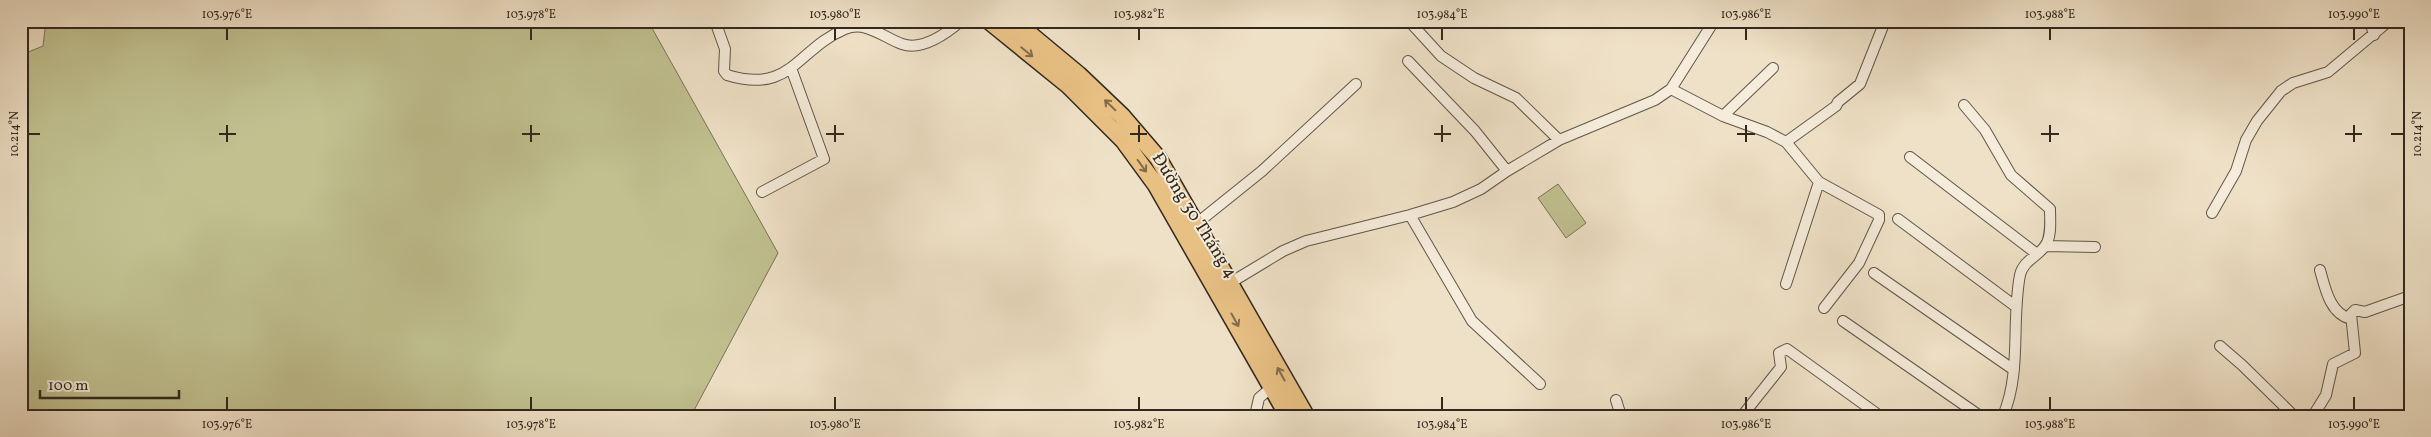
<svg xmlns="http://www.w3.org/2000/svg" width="2431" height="437" font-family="Vollkorn,serif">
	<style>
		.green { fill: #c1c190; stroke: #797458 }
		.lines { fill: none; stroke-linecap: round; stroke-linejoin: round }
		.street-casing { stroke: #605649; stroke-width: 12 }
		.primary-casing { stroke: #31281f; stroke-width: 19 }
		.street { stroke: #f5ecdb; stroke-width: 10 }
		.primary { stroke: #e8c084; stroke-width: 16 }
		.oneway { stroke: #836c4c }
		.ticks { fill: none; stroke: #31281f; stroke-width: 2 }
		.labels { text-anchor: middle; stroke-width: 4; stroke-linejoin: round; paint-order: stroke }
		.street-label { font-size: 18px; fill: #31281f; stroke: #f5ecdb }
		.neatline { fill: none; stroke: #31281f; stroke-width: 2 }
		.ticks-label { font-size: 12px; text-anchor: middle; fill: #31281f }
	</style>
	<rect width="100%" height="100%" fill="#efe1c7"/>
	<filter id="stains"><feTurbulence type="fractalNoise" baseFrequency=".004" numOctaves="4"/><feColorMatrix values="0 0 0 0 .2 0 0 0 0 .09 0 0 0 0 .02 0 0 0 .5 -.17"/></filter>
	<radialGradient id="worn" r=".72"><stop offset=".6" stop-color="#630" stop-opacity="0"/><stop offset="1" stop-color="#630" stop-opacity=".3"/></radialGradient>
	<path class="green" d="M46 21H648L778 253 691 416H21V55L43 46Z
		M1558 184 1586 223 1566 238 1538 198Z"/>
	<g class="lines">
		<g class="street-casing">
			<path id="street" d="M715 21 725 49 724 71 727 75C791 95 797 49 845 29 866 20 884 38 902 44 922 51 947 33 961 21
				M1409 21 1441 56 1474 78 1516 98 1559 140
				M2370 21 2374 35
				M1408 61 1475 131 1507 171
				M1671 89 1723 116 1767 132 1786 142 1819 182 1879 215V220L1859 263 1824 308
				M1964 105 1985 130 2011 175 2050 209C2050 220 2052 237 2045 246 2038 256 2023 261 2020 275 2011 321 2022 371 2003 416
				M1723 116 1773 68
				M1786 142 1836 106 1838 102 1860 84 1885 21
				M1910 157 2037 254
				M762 192 824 159 791 68
				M2212 213 2236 171 2246 140 2257 121 2281 91 2293 83 2328 72 2389 21
				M1410 215 1472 321 1540 384
				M1898 219 2015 306
				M1196 224 1262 171 1356 84
				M2046 246 2095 247
				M2320 270C2325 288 2330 314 2351 319
				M1874 273 2014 370
				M1230 283 1283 251 1306 241 1410 215 1453 202 1481 189 1507 171 1559 140 1655 100 1671 89 1714 21
				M1786 284 1819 182
				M1843 321 1980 416
				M2220 346 2242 365 2294 416
				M1616 400 1621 416
				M1255 416 1259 398 1272 387
				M1742 416 1781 367 1779 353 1787 349 1880 416
				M2313 416 2326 395 2333 364 2355 353 2351 314 2355 310 2365 312 2410 296"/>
		</g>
		<g class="primary-casing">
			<path id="primary" d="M989 21 1069 86 1123 140 1156 185 1288 416
				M1014 21 1079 75 1122 116 1158 158 1306 416"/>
		</g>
		<use href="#street" class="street"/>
		<use href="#primary" class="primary"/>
	</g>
	<defs><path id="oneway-shaft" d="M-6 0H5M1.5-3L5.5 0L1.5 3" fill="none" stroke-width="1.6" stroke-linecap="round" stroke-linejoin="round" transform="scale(1.25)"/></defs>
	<g class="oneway">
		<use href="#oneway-shaft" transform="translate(1027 52) rotate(39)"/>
		<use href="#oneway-shaft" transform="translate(1110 105) rotate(-136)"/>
		<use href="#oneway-shaft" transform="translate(1142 166) rotate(54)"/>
		<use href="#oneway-shaft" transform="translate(1235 320) rotate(61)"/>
		<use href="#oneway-shaft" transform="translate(1281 374) rotate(-119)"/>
	</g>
	<path class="ticks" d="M227 28V40M531 28V40M835 28V40M1139 28V40M1442 28V40M1746 28V40M2050 28V40M2354 28V40M227 125V142M531 125V142M835 125V142M1139 125V142M1442 125V142M1746 125V142M2050 125V142M2354 125V142M28 134H40M219 134H236M522 134H540M826 134H844M1130 134H1147M1434 134H1451M1737 134H1755M2041 134H2059M2345 134H2362M2391 134H2404M227 397V410M531 397V410M835 397V410M1139 397V410M1442 397V410M1746 397V410M2050 397V410M2354 397V410"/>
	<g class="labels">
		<g class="street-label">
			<text transform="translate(1195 215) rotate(58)" y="6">Đường 30 Tháng 4</text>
		</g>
	</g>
	<rect width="2431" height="437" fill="none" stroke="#efe1c7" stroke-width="55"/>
	<path d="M40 390v8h139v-8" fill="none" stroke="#31281f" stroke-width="2.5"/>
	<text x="48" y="390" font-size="15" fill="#31281f" stroke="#f5ecdb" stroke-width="4" paint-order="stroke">100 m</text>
	<rect x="28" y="28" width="2376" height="382" class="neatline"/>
	<g class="ticks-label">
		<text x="227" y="18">103.976°E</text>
		<text x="531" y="18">103.978°E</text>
		<text x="835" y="18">103.980°E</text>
		<text x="1139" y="18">103.982°E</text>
		<text x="1442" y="18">103.984°E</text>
		<text x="1746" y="18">103.986°E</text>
		<text x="2050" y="18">103.988°E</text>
		<text x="2354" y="18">103.990°E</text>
		<text transform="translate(14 134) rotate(-90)" y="4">10.214°N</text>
		<text transform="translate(2417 134) rotate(-90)" y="4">10.214°N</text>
		<text x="227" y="428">103.976°E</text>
		<text x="531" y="428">103.978°E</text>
		<text x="835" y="428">103.980°E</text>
		<text x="1139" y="428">103.982°E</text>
		<text x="1442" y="428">103.984°E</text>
		<text x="1746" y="428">103.986°E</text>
		<text x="2050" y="428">103.988°E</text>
		<text x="2354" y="428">103.990°E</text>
	</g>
	<rect width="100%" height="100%" filter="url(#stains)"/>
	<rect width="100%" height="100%" fill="url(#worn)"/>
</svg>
